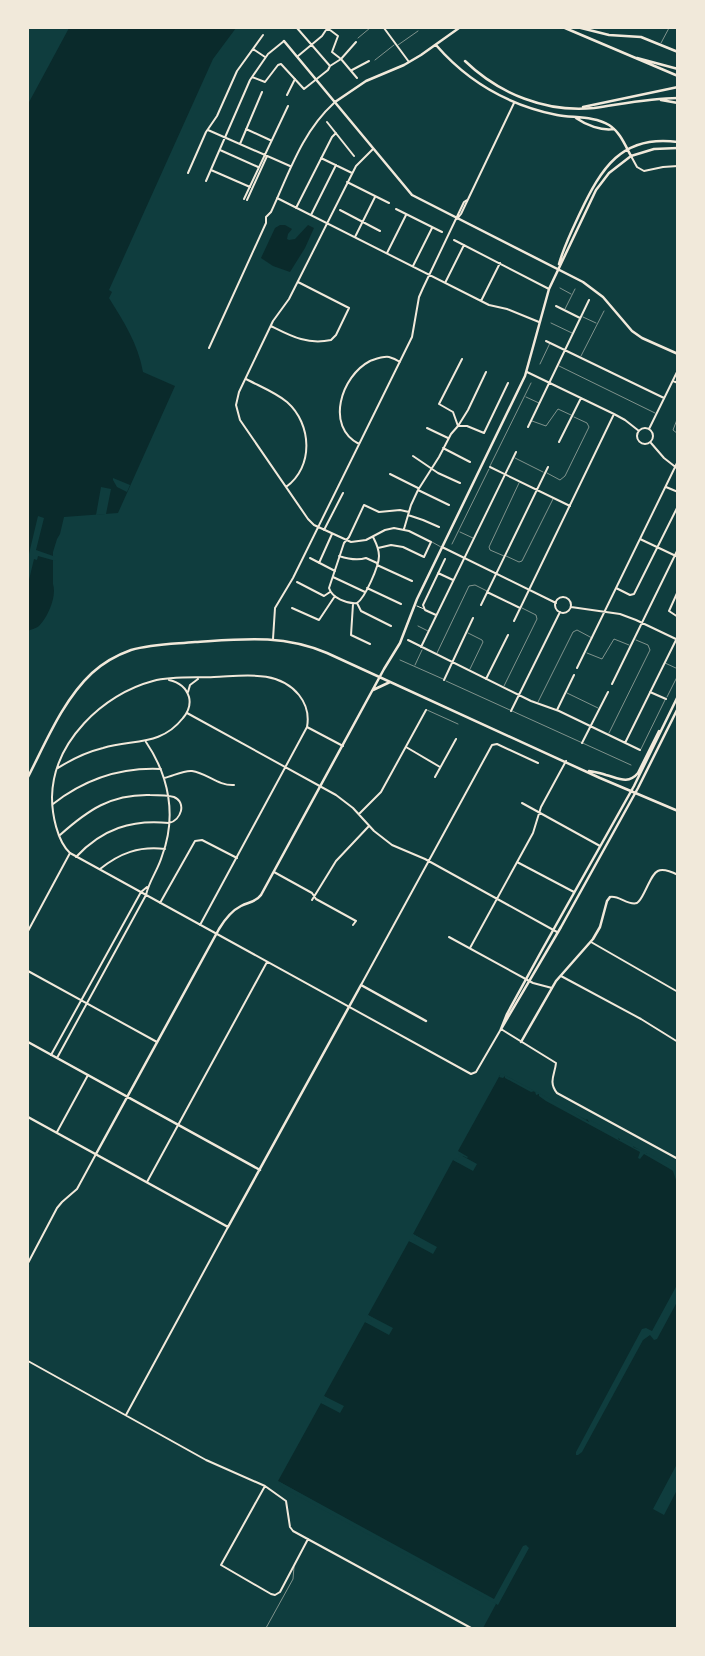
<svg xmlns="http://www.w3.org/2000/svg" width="705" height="1656" font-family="'DM Sans',sans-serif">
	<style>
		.water { fill: #0a2a2b }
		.pier { fill: #0f3d3e }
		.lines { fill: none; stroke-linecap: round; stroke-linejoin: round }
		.service { stroke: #f1e9da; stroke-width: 0.5 }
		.pedestrian { stroke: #f1e9da; stroke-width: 1 }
		.minor { stroke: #f1e9da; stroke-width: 2 }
		.tertiary { stroke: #f1e9da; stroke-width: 2.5 }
		.secondary { stroke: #f1e9da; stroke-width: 2.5 }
		.primary { stroke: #f1e9da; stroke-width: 2.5 }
	</style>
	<rect width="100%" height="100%" fill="#0f3d3e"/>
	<path class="water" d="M69 28H236L213 59 109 290 112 292 109 298C124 322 138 344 143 372L175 386 118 513 64 517 60 534 57 539 53 552V584C57 596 48 617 39 626 35 629 32 629 28 631V104Z
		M280 225H285L292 229 288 234 287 239 289 240 295 239 308 225 314 228 305 248 290 272 273 266 261 258 275 228Z
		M500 1075 506 1076 586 1120 587 1119 589 1122 674 1169 678 1178 677 1628H483L496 1604 495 1602 278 1481 321 1403 326 1405 329 1399 324 1396 365 1322 372 1325 375 1319 368 1315 409 1241 416 1244 420 1238 413 1234 453 1160 459 1163 463 1156 467 1158 468 1157 458 1151Z"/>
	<path class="pier" d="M113 478 130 485 127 492 117 487 113 480Z
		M101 487 111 489 106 514 96 515Z
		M38 516 44 518 36 550 56 557V561L38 556 37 560 34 559 28 584V558Z
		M501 1073 563 1106 589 1122 590 1120 603 1127 619 1137 618 1139 620 1140V1138L633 1145V1147L646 1152V1154L648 1153 668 1164 676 1170 677 1183 673 1171 670 1169 644 1154 640 1159 638 1158 640 1152 546 1101 539 1096V1094L536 1095 535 1091 531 1092 505 1078V1076L503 1078 499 1077Z
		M457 1153 477 1164 473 1171 453 1160 455 1158 458 1160 460 1155Z
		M413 1234 437 1247 433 1254 409 1241 410 1239 415 1241 416 1239 412 1236Z
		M677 1285V1302L657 1339 654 1340 650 1335 643 1340 582 1452 578 1455H576V1452L642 1329 646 1328 652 1331Z
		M368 1315 393 1328 389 1335 365 1322 366 1320 371 1322 372 1320 367 1317Z
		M324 1396 344 1406 340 1413 321 1403 322 1401 325 1402 326 1400 323 1398Z
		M677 1464V1490L664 1515 653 1509Z
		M278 1481 494 1599 523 1546 526 1545 529 1548 498 1605 283 1488Z"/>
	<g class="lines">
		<path class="service" d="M358 38 370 28
			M661 43 669 28
			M398 45 418 31
			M375 60 394 45
			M560 288 571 294
			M565 309 575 289
			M583 317 596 323
			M551 323 572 333
			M581 356 604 311
			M540 364 550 343
			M559 366 655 413
			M526 397 539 403
			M678 417 673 430 678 434
			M532 421 546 426 558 409 571 415
			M515 458 543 472
			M490 466 531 383
			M547 473 560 480 565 476 589 427 587 423 574 417
			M460 532 473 538
			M432 542 441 547
			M452 544 489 469
			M504 556 490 550 489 547 519 483
			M506 556 519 562 522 561 553 499
			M418 626 428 631
			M468 633 482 640 483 642 470 669
			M437 653 469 586 475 585 487 591
			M587 653 602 659 614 639 629 645
			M400 660 443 679
			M665 663 678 669
			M415 665 422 650
			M446 681 631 765
			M504 686 537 619 536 615 522 608
			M567 693 598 708
			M667 697 678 675
			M538 702 573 632 577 630 592 638
			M427 710 458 724
			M609 733 650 650 648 645 636 640
			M641 749 665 700
			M266 1628 293 1579 294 1567"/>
		<path class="pedestrian" d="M417 606 424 609"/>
		<path class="minor" d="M297 28 330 66
			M384 28 409 62
			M356 42 341 59 357 78
			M253 49 265 57
			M352 70 369 61
			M252 77 265 82 278 65 281 64 304 89 328 70 330 66 341 59 332 52 338 36 330 30H326L322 36 298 56
			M287 95 295 79
			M327 122 354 156
			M246 129 270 140
			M208 130 290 166
			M240 144 262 92
			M373 149 356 166 289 299 273 321 239 392 236 405 240 420 308 519 314 525 351 542 366 540 385 530 394 528 409 531 431 542 424 557 403 547 391 545 378 548
			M220 150 258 167
			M631 156 637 167 644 171 663 167 678 166
			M321 158 352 173
			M211 170 250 187
			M188 173 206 132 217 116 237 71 263 35
			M206 181 250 80 268 54 284 41
			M347 182 389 203
			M277 198 489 305 507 309 539 322
			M244 199 288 106
			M247 200 267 156
			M296 208 332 137 336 133
			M396 209 442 232
			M340 210 380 231
			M311 215 336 165
			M457 219 461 214 514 103
			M355 237 375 197
			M454 240 549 289
			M387 253 406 215
			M413 266 432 228
			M445 283 464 245
			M481 301 500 263
			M556 306 580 318
			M271 326C291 336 307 345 331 340L336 335 349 308 298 282
			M546 341 664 398
			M209 348 266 223V217L271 212C289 173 302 132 334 103
			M527 372 614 414 625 420 639 431
			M246 379C259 386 275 392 287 402 312 424 314 467 286 487
			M673 381 678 383
			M458 426H467L484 433 508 383
			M458 426 453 412 439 404 462 359
			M528 427 589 300
			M427 428 448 438
			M637 436a8 8 0 1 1 16 0a8 8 0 1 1-16 0Z
			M649 429 678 370
			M559 442 581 398
			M651 443 664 458 678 469
			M359 444C325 427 341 376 370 361 376 359 383 356 389 357 393 358 397 360 400 362
			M443 448 470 462
			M413 456 438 473 460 483
			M490 467 570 506
			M390 474 418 488
			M666 487 678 492
			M418 490 449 505
			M408 515 423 520 439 527
			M404 529 411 505 418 490 439 457 451 434 458 426 468 410 486 372
			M324 530 343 493
			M640 539 678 557
			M442 547 556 603
			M339 556C348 559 357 561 366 558L377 563
			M310 558 335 571
			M319 563 332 534
			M377 565 412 581
			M438 573 453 580
			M333 577 365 592
			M297 582 324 596 330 592
			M367 588 401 604
			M616 588 630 595 634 594 678 506
			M678 591 669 611 678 617
			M487 592 520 608
			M555 605a8 8 0 1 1 16 0a8 8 0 1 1-16 0Z
			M357 603C347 604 332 598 329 588L344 543 349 537 364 505 379 512 400 510 409 512
			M357 603C365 598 379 566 379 556 379 548 376 543 373 537
			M357 603 361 611 391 626
			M353 604 351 635 370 644
			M481 605 548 467
			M571 607 620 614 636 620 678 640
			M292 608 319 620 335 596
			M436 615 425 610 423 605 445 559
			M514 621 614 414
			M273 639 275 608 293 578 412 337 419 297 423 288 464 202 467 200
			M408 640 531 701 559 711 640 750
			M421 647 516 452
			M577 668 678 461
			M486 679 508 635
			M444 680 473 618
			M612 684 678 549
			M188 692 190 685 198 679
			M650 692 666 699
			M557 710 574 675
			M511 711 560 612
			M187 713 336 795 353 808 374 831 392 845 425 859 557 932
			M307 727 343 746
			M582 743 608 692
			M625 743 678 636
			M406 747 440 767
			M58 768C72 759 87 752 103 748 134 739 161 746 183 718 188 712 191 705 189 697 186 687 178 682 169 680
			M435 777 456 739
			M164 778C173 776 184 770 192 771 207 773 218 786 234 785
			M522 803 600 846
			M53 804C85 779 120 767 161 769
			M359 814 381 792 426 710
			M60 835C88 810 111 794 150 795 157 795 167 795 174 797 187 803 181 820 169 823 132 819 102 829 76 857
			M517 862 574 892
			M100 869C120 853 139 846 165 849
			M274 872 312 893 316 899 356 921 353 925
			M610 897C619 895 628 906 637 903 640 901 642 897 644 893 654 874 654 863 678 875
			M312 900 336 861 369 826
			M160 903 195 841 202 840 237 858
			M200 925 307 727C309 716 307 705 299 695 278 669 243 676 214 677 195 678 172 676 153 681 103 694 53 742 52 797 52 814 57 841 70 853L471 1074 476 1072 501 1029 556 1063C555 1074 548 1082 557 1093L678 1159
			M28 931 70 853
			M449 937 533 983 552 988
			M591 942 678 992
			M470 948 533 833 541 807 566 761
			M28 971 157 1042
			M561 976 641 1019 678 1042
			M361 985 492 745 497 744 538 763
			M51 1055 141 892 147 887
			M57 1058 146 895C149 881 158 870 162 856 177 816 169 776 146 742
			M57 1132 88 1075
			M147 1182 267 962
			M28 1263 57 1208 62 1202 77 1189 96 1154
			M28 1361 206 1460 265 1486 286 1501 290 1527 293 1531 471 1628
			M126 1415 228 1227
			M265 1486 221 1565 271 1594 275 1595 280 1592 308 1539"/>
		<path class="tertiary" d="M581 28 609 35 641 37 678 52
			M284 41 412 195 583 282 603 297 632 331 642 338 678 354
			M436 45C468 82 508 105 557 115 573 118 594 116 609 125 620 132 625 145 631 156
			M335 102 366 81 404 65 421 55 459 28
			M576 118C586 125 601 131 614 129
			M559 264C564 246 572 230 580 213 601 169 621 134 678 142
			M373 690 390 682
			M589 771C595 772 601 773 606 775 618 778 628 785 638 773L659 731
			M28 777C46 742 63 700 92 673 103 663 117 655 131 650 152 644 174 644 195 642 242 639 282 634 327 653L600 778 678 811
			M501 1029 507 1014 542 950 634 786 678 696
			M501 1029 561 927 638 788 678 708
			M28 1042 260 1170
			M521 1042 556 981 593 939 600 927 607 901 610 897
			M28 1117 228 1227 361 985 426 1021
			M96 1154 219 929C225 919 231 911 241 906 249 902 256 902 261 895L384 669 400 643 417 599 525 376 549 289 596 190 609 173 631 156 654 149 678 148"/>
		<path class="secondary" d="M583 107 678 87"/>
		<path class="primary" d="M565 28 678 76
			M637 58 678 69
			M465 61C499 94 547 113 594 108 622 104 650 98 678 98
			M661 100 678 103"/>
	</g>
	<rect width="705" height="1656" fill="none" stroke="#f1e9da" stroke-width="58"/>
</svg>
